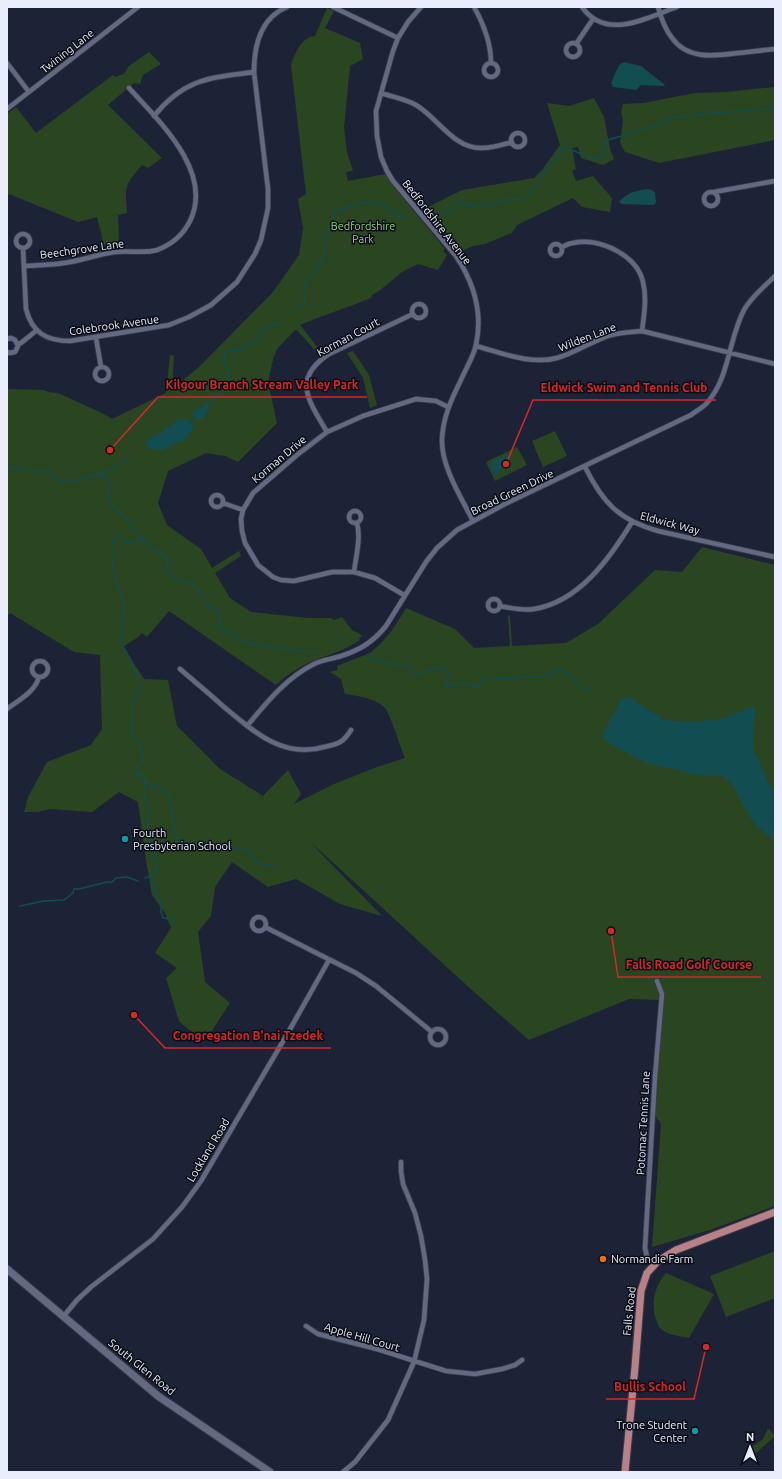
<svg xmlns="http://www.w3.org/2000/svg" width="782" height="1479" font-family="Ubuntu,sans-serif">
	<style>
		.green { fill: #2a4621 }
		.water { fill: #114d51 }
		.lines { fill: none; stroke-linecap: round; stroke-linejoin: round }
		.stream { stroke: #114d51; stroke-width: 1.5 }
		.street-casing { stroke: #393d4e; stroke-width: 6 }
		.secondary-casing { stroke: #393d4e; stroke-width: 9 }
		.primary-casing { stroke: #393d4e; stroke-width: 9 }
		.street { stroke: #626981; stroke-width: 4.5 }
		.secondary { stroke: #626981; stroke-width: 7 }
		.primary { stroke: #b88185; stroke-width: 7 }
		.culture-dot { fill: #0f9aa8; stroke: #0a0d15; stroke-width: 1.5 }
		.food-dot { fill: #e8710a; stroke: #0a0d15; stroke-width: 1.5 }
		.labels { text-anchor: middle; stroke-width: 3; stroke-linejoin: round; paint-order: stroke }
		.street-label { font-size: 11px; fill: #eaeefc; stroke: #0a0d15 }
		.park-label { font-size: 11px; fill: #95d482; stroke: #0a0d15 }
		.poi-label { font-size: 11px; fill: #eaeefc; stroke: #0a0d15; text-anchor: start }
		.leader { fill: none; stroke: #d62828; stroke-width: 1.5 }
		.callout-dot { fill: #d62828; stroke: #0a0d15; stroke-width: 1.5 }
		.callout-label { font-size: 12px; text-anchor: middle; font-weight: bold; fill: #d62828; stroke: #0a0d15; stroke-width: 3; stroke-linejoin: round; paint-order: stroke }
	</style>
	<rect width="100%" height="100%" fill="#1d2337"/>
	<path class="green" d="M327 8 334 11 325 28 360 43 363 59 350 66 344 128 347 152 353 171 346 172 348 181 386 174 390 182 445 249 443 251 447 255 438 270 418 264 402 272 379 291 372 295 371 298C347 308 323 315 300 325L322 353 319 355 297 330H295L277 349 273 359 268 382 277 423 238 462 225 456 206 453 168 471 158 503 167 525 201 549 212 568 239 551 241 556 215 573 230 598 251 612 307 618H331L334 620 342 617 352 630 363 636 359 638 360 640C346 650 331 654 315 660 300 666 288 674 276 685L169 611 147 637 142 633 138 637 123 647 144 679 168 680 177 726 220 769 263 796 288 770 301 794 294 804 334 784 377 767 405 758C401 749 390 713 385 708 375 698 359 696 345 694L341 679 330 672 338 670 337 666 370 653C386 641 396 625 406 608L455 629 474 648 510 646 508 615 510 616 512 646 566 643 598 624 655 570 682 572 702 547 775 565V1206L710 1230 652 1247 661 1124 651 1109 659 1000 629 999 529 1040C454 976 383 907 309 841L382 916 340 904 296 879 268 887 232 862 215 887 211 916 198 932 205 982 230 1003 204 1043 179 1021 166 978 177 968 155 953 171 928 165 913 152 895 146 860 138 802 119 792 92 812 50 809 38 812H24L28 797 47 762 91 745 102 729 100 655 74 652 10 613 7 616V389L44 390 48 392 58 393 104 414 112 419 166 393 170 355 174 356 172 389 199 367 273 292 299 255 303 228 298 199 306 194 291 65C295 54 300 38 315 36Z
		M149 52 161 64 143 75 140 84 134 83 108 105 162 158 148 168 142 165C124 186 125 186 127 213L118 215 119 243 104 245 97 217 78 222 9 194 7 196V114L16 107 36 133 113 75 115 77 124 74 129 66Z
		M775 87V140L659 163 625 152 620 143 623 121 621 112 623 104 643 103 695 93 726 92Z
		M594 98 604 117 610 149 614 159 603 165 581 158 578 147 572 148 576 169 572 171 576 181 593 176 612 198 610 212 582 207 573 198 517 225 512 233 485 244 473 246 462 251 426 208 462 190 534 178 542 170 560 145 547 103 569 106Z
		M353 351 369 375 377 405 370 408 363 378 347 353Z
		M555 431 567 456 543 467 532 441Z
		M517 447 527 465 495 481 486 462Z
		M775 1251V1298L726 1317 710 1276Z
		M666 1273 714 1294 689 1338C680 1336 666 1335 660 1328 658 1326 658 1324 657 1322 650 1306 654 1286 666 1273Z
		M768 1428 775 1436 755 1454 750 1448 763 1439Z"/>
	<path class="water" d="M624 62 641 66 665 85 664 86 641 85 636 90 613 87 611 83 619 65Z
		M648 189 652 190 655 193 656 202 654 205 622 204 619 202C626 193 637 190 648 189Z
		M207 403 210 404 207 412 201 420H197L192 415V413Z
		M179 418 182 420 188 419 193 426V429L183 441 172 445 164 450H154L149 448 146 443C150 436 156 436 162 432 168 428 171 423 178 421Z
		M507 454 513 467 509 470 507 465 499 470 500 474 496 476 490 463Z
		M621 698H632L641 705 665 720 693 722 723 718 754 706 756 711 753 730 754 751 775 796V838L765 834 751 819 732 784 722 776H704L646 763 610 744 603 738C605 724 616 712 621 698Z"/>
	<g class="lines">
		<path class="stream" d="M435 216 441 212H452L457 203H464L477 208 485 205H492L505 200 523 199 529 194 564 147 594 159 602 157 605 151V144L608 140 661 124 669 118 713 113 769 109 775 107
			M295 309 302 305 305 301C300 279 311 280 320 264 325 255 325 243 326 232L336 226 333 210C346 210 356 203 369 202 382 201 395 213 405 220
			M209 403 223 391 229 381V372L225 363 224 354 229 351 242 350 247 344 259 338C265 321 268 328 281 322
			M190 421 194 418
			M7 467 41 471 51 473 60 480 70 482 110 471 130 456
			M99 475 109 480V486L107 495 112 505 129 522 133 530 151 548 164 554 168 562 166 570 175 579 195 585 201 593 208 606 218 611 222 631 233 634 242 641 255 645 309 652 320 651
			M144 540 140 541 127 543 117 536 112 543V555L114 573 124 605 122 624 123 637 121 641 123 646 132 662 135 675 140 686C138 692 133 698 132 704 130 714 134 722 132 732L139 742 144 760 137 768 136 774 145 776C146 782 144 784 144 789 143 796 147 805 150 812L147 820V826L157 870 152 876V885L161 903V912L163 918 174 920 173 925
			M365 659H372L408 667 417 675 442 666 449 672 446 685 460 683 478 687 484 677 505 679 550 675 555 668C568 672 573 676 579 687L593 692
			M146 782 169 793C172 808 172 822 176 836L190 845H218L248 850 257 863 276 866
			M145 878 151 876
			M20 906 44 901 64 900 73 893 74 889H79L107 882H112L116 878 127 877 138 881"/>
		<g class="street-casing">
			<path id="street" d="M333 7 398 38
				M421 7 408 22 398 38 393 51 376 111 377 136 381 157 387 171 393 181 456 256C474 283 483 313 476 345 473 358 465 370 460 382 451 400 443 418 442 439 441 466 461 497 473 521
				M474 7C483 23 491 44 491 63
				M582 7C606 41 646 18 677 7
				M658 7C661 18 665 29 672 38 688 60 714 56 738 53 750 52 763 50 775 49
				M566 50a7 7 0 1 1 14 0a7 7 0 1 1-14 0Z
				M576 44 593 19
				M484 70a7 7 0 1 1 14 0a7 7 0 1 1-14 0Z
				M7 63 29 92
				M381 93C393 97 405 99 416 105 438 118 453 148 481 148 492 148 502 145 512 142
				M7 109 138 7
				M154 116C185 78 210 78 254 72
				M511 140a7 7 0 1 1 14 0a7 7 0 1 1-14 0Z
				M704 199a7 7 0 1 1 14 0a7 7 0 1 1-14 0Z
				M714 192 775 181
				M16 241a7 7 0 1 1 14 0a7 7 0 1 1-14 0Z
				M550 250a6 6 0 1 1 12 0a6 6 0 1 1-12 0Z
				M562 247C565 246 569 243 573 243 599 237 637 255 643 282 647 298 644 315 642 331
				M23 248 26 309C32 333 47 341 70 341L169 325 189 317 211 305 237 282 255 254 261 240 268 208V189L254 72C254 46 260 18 287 7
				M25 266C38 265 51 265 64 263 81 261 98 254 115 252 128 250 144 254 157 250 173 244 183 235 190 221 214 172 159 121 129 88
				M412 311a7 7 0 1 1 14 0a7 7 0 1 1-14 0Z
				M96 338 101 367
				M7 339 11 338 15 340 18 346 15 352 10 353 7 352
				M18 344 21 343 37 330
				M476 346C502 353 530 365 557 358 576 353 593 340 611 335 622 332 632 332 642 331L775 364
				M95 374a7 7 0 1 1 14 0a7 7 0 1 1-14 0Z
				M327 432C309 401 291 379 329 354L413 314
				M585 467C603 503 619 520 658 531L775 557
				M211 501a6 6 0 1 1 12 0a6 6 0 1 1-12 0Z
				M223 503 243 510
				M349 517a6 6 0 1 1 12 0a6 6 0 1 1-12 0Z
				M354 572C356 556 361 538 357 523
				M404 595 375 578 354 572H332L294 581 281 580 273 577 258 565 245 543 242 531 241 519 243 510 253 493 297 455 327 432 363 416 416 399 436 401 448 407
				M488 605a6 6 0 1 1 12 0a6 6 0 1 1-12 0Z
				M500 606C511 608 522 611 534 609 579 602 610 558 632 522
				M32 669a8 8 0 1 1 16 0a8 8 0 1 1-16 0Z
				M180 669C195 682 210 694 224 707 253 731 283 759 324 747 338 744 343 743 351 730
				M7 709C19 700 35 692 39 677
				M247 726C267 702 286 678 314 664 322 660 332 659 341 656 360 650 373 642 386 626L426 562 437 548 457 530 505 504 691 415C696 411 702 408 706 404 730 378 728 340 744 310 751 297 764 287 775 276
				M252 924a7 7 0 1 1 14 0a7 7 0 1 1-14 0Z
				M265 927 356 973 376 986 432 1032
				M430 1037a8 8 0 1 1 16 0a8 8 0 1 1-16 0Z
				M653 1265 647 1257 645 1248 655 1077 662 994 657 981
				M63 1317 77 1300 91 1287 153 1239 182 1207 201 1181 289 1031 329 960
				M306 1326 318 1334 377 1349 446 1371 475 1374 502 1369 515 1365 522 1360
				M343 1472 355 1462 388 1420 414 1362 424 1320 427 1279 425 1260 421 1236 415 1213 403 1184 401 1171V1162"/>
		</g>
		<g class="secondary-casing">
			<path id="secondary" d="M7 1269 158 1396 270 1472"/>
		</g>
		<g class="primary-casing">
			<path id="primary" d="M625 1472 635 1367 641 1291 647 1273 658 1261 676 1250 775 1212"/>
		</g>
		<use href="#street" class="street"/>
		<use href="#secondary" class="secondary"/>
		<use href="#primary" class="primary"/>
	</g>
	<g class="culture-dot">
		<circle cx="125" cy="839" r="4"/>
		<circle cx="695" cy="1431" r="4"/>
	</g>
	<circle class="food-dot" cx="603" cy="1259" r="4"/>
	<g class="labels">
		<g class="street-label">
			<text transform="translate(67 51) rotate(-38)" y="4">Twining Lane</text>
			<text transform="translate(437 222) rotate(52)" y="4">Bedfordshire Avenue</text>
			<text transform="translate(82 249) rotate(-8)" y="4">Beechgrove Lane</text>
			<text transform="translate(114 325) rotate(-8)" y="4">Colebrook Avenue</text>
			<text transform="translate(348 337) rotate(-28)" y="4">Korman Court</text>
			<text transform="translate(587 337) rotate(-21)" y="4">Wilden Lane</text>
			<text transform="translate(279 459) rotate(-40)" y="4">Korman Drive</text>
			<text transform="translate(512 492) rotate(-26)" y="4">Broad Green Drive</text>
			<text transform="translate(670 523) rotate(15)" y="4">Eldwick Way</text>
			<text transform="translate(643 1123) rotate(-87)" y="4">Potomac Tennis Lane</text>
			<text transform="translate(208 1150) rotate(-59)" y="4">Lockland Road</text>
			<text transform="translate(629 1311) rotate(-84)" y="4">Falls Road</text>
			<text transform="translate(362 1337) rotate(16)" y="4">Apple Hill Court</text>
			<text transform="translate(142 1367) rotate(39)" y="4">South Glen Road</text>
		</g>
		<g class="park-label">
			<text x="363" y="230">Bedfordshire<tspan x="363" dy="13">Park</tspan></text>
		</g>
		<g class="poi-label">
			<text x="133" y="837">Fourth<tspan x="133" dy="13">Presbyterian School</tspan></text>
			<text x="611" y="1263">Normandie Farm</text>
			<text x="687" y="1429" text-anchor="end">Trone Student<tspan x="687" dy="13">Center</tspan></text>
		</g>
	</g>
	<path class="leader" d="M110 450L158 397H367M506 464L533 400H716M611 931L618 977H761M134 1015L165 1048H331M706 1347L694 1399H606"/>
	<g class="callout-dot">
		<circle cx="110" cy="450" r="4"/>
		<circle cx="506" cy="464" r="4"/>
		<circle cx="611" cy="931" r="4"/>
		<circle cx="134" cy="1015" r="4"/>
		<circle cx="706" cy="1347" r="4"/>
	</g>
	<g class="callout-label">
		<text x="262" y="389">Kilgour Branch Stream Valley Park</text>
		<text x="624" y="392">Eldwick Swim and Tennis Club</text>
		<text x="689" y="969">Falls Road Golf Course</text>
		<text x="248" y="1040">Congregation B'nai Tzedek</text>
		<text x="650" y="1391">Bullis School</text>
	</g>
	<rect width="782" height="1479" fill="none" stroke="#eaeefc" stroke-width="16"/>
	<g transform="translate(750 1447)" stroke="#0a0d15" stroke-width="3" paint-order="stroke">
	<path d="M0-3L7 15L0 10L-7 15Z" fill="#eaeefc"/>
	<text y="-6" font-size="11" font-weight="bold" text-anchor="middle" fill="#eaeefc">N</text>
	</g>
</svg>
